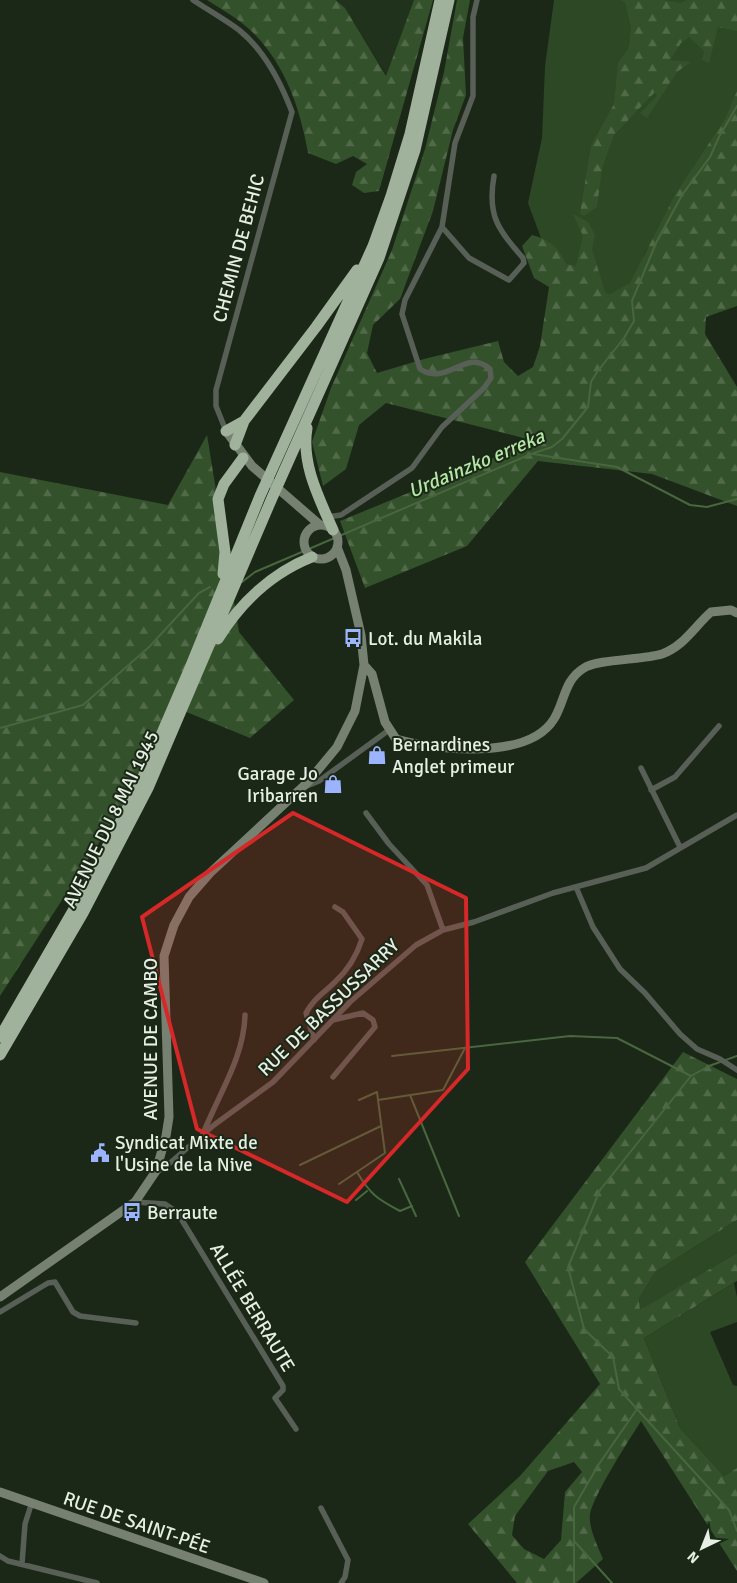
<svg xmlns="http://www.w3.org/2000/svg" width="737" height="1583" font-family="Signika,sans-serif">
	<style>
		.built { fill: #20321b }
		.grass { fill: #2d4825 }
		.forest { fill: url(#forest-firs); fill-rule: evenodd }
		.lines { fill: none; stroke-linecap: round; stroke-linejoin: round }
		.stream { stroke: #48673f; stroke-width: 2 }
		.street { stroke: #585f56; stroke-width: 5.5 }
		.secondary { stroke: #768172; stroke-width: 9 }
		.highway { stroke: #a0b29c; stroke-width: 11 }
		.marked { fill: #d62828; fill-opacity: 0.2; stroke: #d62828; stroke-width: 4; stroke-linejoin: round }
		.labels { text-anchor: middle; stroke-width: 4; stroke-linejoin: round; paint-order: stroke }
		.street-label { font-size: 19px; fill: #e6efe3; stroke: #1b2817 }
		.poi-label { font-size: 19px; fill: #e6efe3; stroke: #1b2817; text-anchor: start }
		.water-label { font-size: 20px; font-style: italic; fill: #b4e7a6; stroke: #1b2817 }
	</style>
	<defs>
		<pattern id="forest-firs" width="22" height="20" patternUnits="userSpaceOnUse" patternTransform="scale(1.25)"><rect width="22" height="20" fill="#33512a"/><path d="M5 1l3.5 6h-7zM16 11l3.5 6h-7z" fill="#516a49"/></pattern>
	</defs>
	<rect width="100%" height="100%" fill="#1b2817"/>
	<path class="built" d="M337 0H414L387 76 345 8Z"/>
	<path class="grass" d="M554 0H737V102L645 253 631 291 615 325 544 246 528 203 542 138 545 66Z
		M737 1220V1253L640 1311 639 1299 655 1272Z
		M734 1283 737 1297V1322L710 1332 733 1385 737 1386V1468L724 1476 680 1428 644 1338Z"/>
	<path class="forest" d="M207 0H336L345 8 386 76 414 0H433L379 191 364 193 352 185 356 172 367 164 353 156 336 164 308 153C300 107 284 61 249 29 237 18 221 9 207 0Z
		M457 0H470L463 38 466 95 453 130 433 211 400 299 373 325 367 353 377 373 424 359 498 341 504 362 518 376 533 367 540 346 549 287 534 278 522 246 532 235C549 239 559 248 566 264L576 266 583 236 573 214 588 222 595 235 592 249 605 292 609 295 630 283 675 195 725 119 737 91V306L706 317 705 334 737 387V506L652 474 538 461 467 546 365 588 340 521 535 441 386 403 359 425 346 469 323 486 312 442 331 388 392 250 425 149 444 72Z
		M621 0H664L681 3 687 0H737V31L718 27 709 63 702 60 704 51 689 37 681 43 670 60 691 62 677 72 647 118 640 113 657 96 655 92 614 135 602 168 597 207 584 216 580 213 591 146 614 104 618 63 629 47 631 27 625 2Z
		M207 435 239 632 294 700 250 738 184 711 0 996V472L168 505Z
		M683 1052 737 1079V1220L655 1272 639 1299 640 1310 737 1253V1281L644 1338 680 1428 724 1476 737 1468V1571L641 1421C629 1440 594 1494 590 1514 588 1527 598 1547 603 1559L576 1583H517L468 1524 520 1476 600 1384 525 1262ZM574 1462 582 1472 565 1492 561 1540 544 1559 524 1549 512 1535 515 1516 548 1471Z"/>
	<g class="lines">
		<path class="stream" d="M533 454 617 467 690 505 707 507 737 499
			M242 582 255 572 531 454 552 447 562 439 588 407 591 382 597 372 624 338 634 321 632 301 656 243 682 195 710 157 719 137 737 106
			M0 728 83 705 149 647 199 593 210 587
			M392 1056 570 1036 617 1038 691 1076
			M410 1095 459 1216
			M359 1100 377 1092 378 1100
			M300 1165 381 1126
			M357 1172C370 1194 377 1199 400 1211L412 1206
			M399 1179 416 1216
			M339 1184 385 1153 378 1100 443 1090 465 1048
			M356 1200 367 1191
			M637 1409 729 1510 737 1531
			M575 1542 612 1583
			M574 1583V1507L599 1464 637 1409 619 1389 613 1357 584 1329 568 1267 600 1190 691 1076 709 1066 737 1056"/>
		<path class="street" d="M193 0C208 10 224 19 239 30 264 50 281 83 292 112L216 390V406L226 431
			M442 227 469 258 509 280 524 263 523 258C498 229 487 216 494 176
			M327 517 341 515 412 468 442 427 484 388 491 378 490 369C466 347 448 387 420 369L402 314 405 300 442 227 455 143 473 96V17L477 0
			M641 768 680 847
			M307 786 319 781 389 730
			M651 790 675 777 719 726
			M366 813 389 844 427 885 443 930
			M576 887 593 927 620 969 645 993 680 1034 697 1049 720 1059 737 1070
			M333 1020 363 1013 373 1020 375 1027 333 1077
			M314 1040 306 1013C314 998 324 993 335 982 348 970 357 955 362 939L343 912 335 907
			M203 1134C218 1095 244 1058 245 1015
			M156 1171 163 1169 214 1125 273 1082 350 1002 416 945 443 930 474 922 553 893 646 868 737 815
			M135 1202 165 1204 177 1212 283 1386V1390L275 1398 296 1429
			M0 1312 48 1283 55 1282 73 1312 80 1316 136 1323
			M321 1508 348 1560 345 1577 341 1583
			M0 1556 8 1561 97 1583
			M22 1564 25 1524 32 1502"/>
		<path class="secondary" d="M226 431 252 466 320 525
			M304 542a17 17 0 1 1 34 0a17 17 0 1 1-34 0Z
			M364 665 372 674 385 722 396 739C436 750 528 761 554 719 565 701 564 680 584 668 598 659 643 660 662 654 684 646 694 627 711 612L731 610 737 613
			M0 1297 135 1202 156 1171 166 1136 169 1117 164 956 174 925 189 897 210 873 308 782 337 747 355 711 364 665 361 635 346 570 337 547
			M0 1492 264 1583"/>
		<path class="highway" d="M307 428C301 464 319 498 333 530
			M226 431 244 421 316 327 357 270
			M235 445 244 421
			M223 574 225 552 218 499 224 484 243 458
			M218 639C240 603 272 573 312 557
			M0 1037 81 897 140 784 190 668 260 496 373 246 391 196 410 134 440 0
			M0 1055 83 913 148 788 272 498 379 258 415 150 449 0"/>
	</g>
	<path class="marked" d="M293 813 466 898 468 1069 347 1202 197 1129 142 917Z"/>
	<defs>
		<g id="bus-bare" transform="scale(1.5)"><path d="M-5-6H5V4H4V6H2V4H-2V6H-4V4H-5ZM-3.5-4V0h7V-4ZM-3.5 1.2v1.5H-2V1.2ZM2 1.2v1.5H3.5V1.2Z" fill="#9cb4fd" stroke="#1b2817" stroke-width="2.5" paint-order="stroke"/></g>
		<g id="shop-bare" transform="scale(1.5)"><path d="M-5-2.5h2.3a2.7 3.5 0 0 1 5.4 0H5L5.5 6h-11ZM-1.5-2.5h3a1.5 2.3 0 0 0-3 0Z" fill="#9cb4fd" stroke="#1b2817" stroke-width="2.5" paint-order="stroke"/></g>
		<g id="civic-bare" transform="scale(1.5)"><path d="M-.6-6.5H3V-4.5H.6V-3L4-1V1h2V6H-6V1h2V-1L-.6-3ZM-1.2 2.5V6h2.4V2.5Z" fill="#9cb4fd" stroke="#1b2817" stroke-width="2.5" paint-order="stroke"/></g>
	</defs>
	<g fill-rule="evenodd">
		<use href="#bus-bare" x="353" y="638"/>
		<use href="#shop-bare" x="377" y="755"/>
		<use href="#shop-bare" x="333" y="784"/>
		<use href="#civic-bare" x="100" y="1153"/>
		<use href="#bus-bare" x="132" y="1212"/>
	</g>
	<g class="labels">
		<g class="street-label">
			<text transform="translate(238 248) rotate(-75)" y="7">CHEMIN DE BEHIC</text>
			<text transform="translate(110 819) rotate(-64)" y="7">AVENUE DU 8 MAI 1945</text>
			<text transform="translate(328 1007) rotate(-44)" y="7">RUE DE BASSUSSARRY</text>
			<text transform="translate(150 1039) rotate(-90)" y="7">AVENUE DE CAMBO</text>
			<text transform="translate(253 1307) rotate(59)" y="7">ALLÉE BERRAUTE</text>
			<text transform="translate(137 1522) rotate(19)" y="7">RUE DE SAINT-PÉE</text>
		</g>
		<g class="poi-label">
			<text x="368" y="645">Lot. du Makila</text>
			<text x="392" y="751">Bernardines<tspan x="392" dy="22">Anglet primeur</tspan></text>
			<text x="318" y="780" text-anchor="end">Garage Jo<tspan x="318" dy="22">Iribarren</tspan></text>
			<text x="115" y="1149">Syndicat Mixte de<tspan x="115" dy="22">l'Usine de la Nive</tspan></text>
			<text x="147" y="1219">Berraute</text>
		</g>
		<g class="water-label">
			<text transform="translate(476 463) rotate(-23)" y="7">Urdainzko erreka</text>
		</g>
	</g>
	<g transform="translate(702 1548) rotate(223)" stroke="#1b2817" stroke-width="4" paint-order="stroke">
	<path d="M0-4L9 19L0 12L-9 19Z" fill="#e6efe3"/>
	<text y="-8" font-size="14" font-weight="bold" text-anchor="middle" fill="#e6efe3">N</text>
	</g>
</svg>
